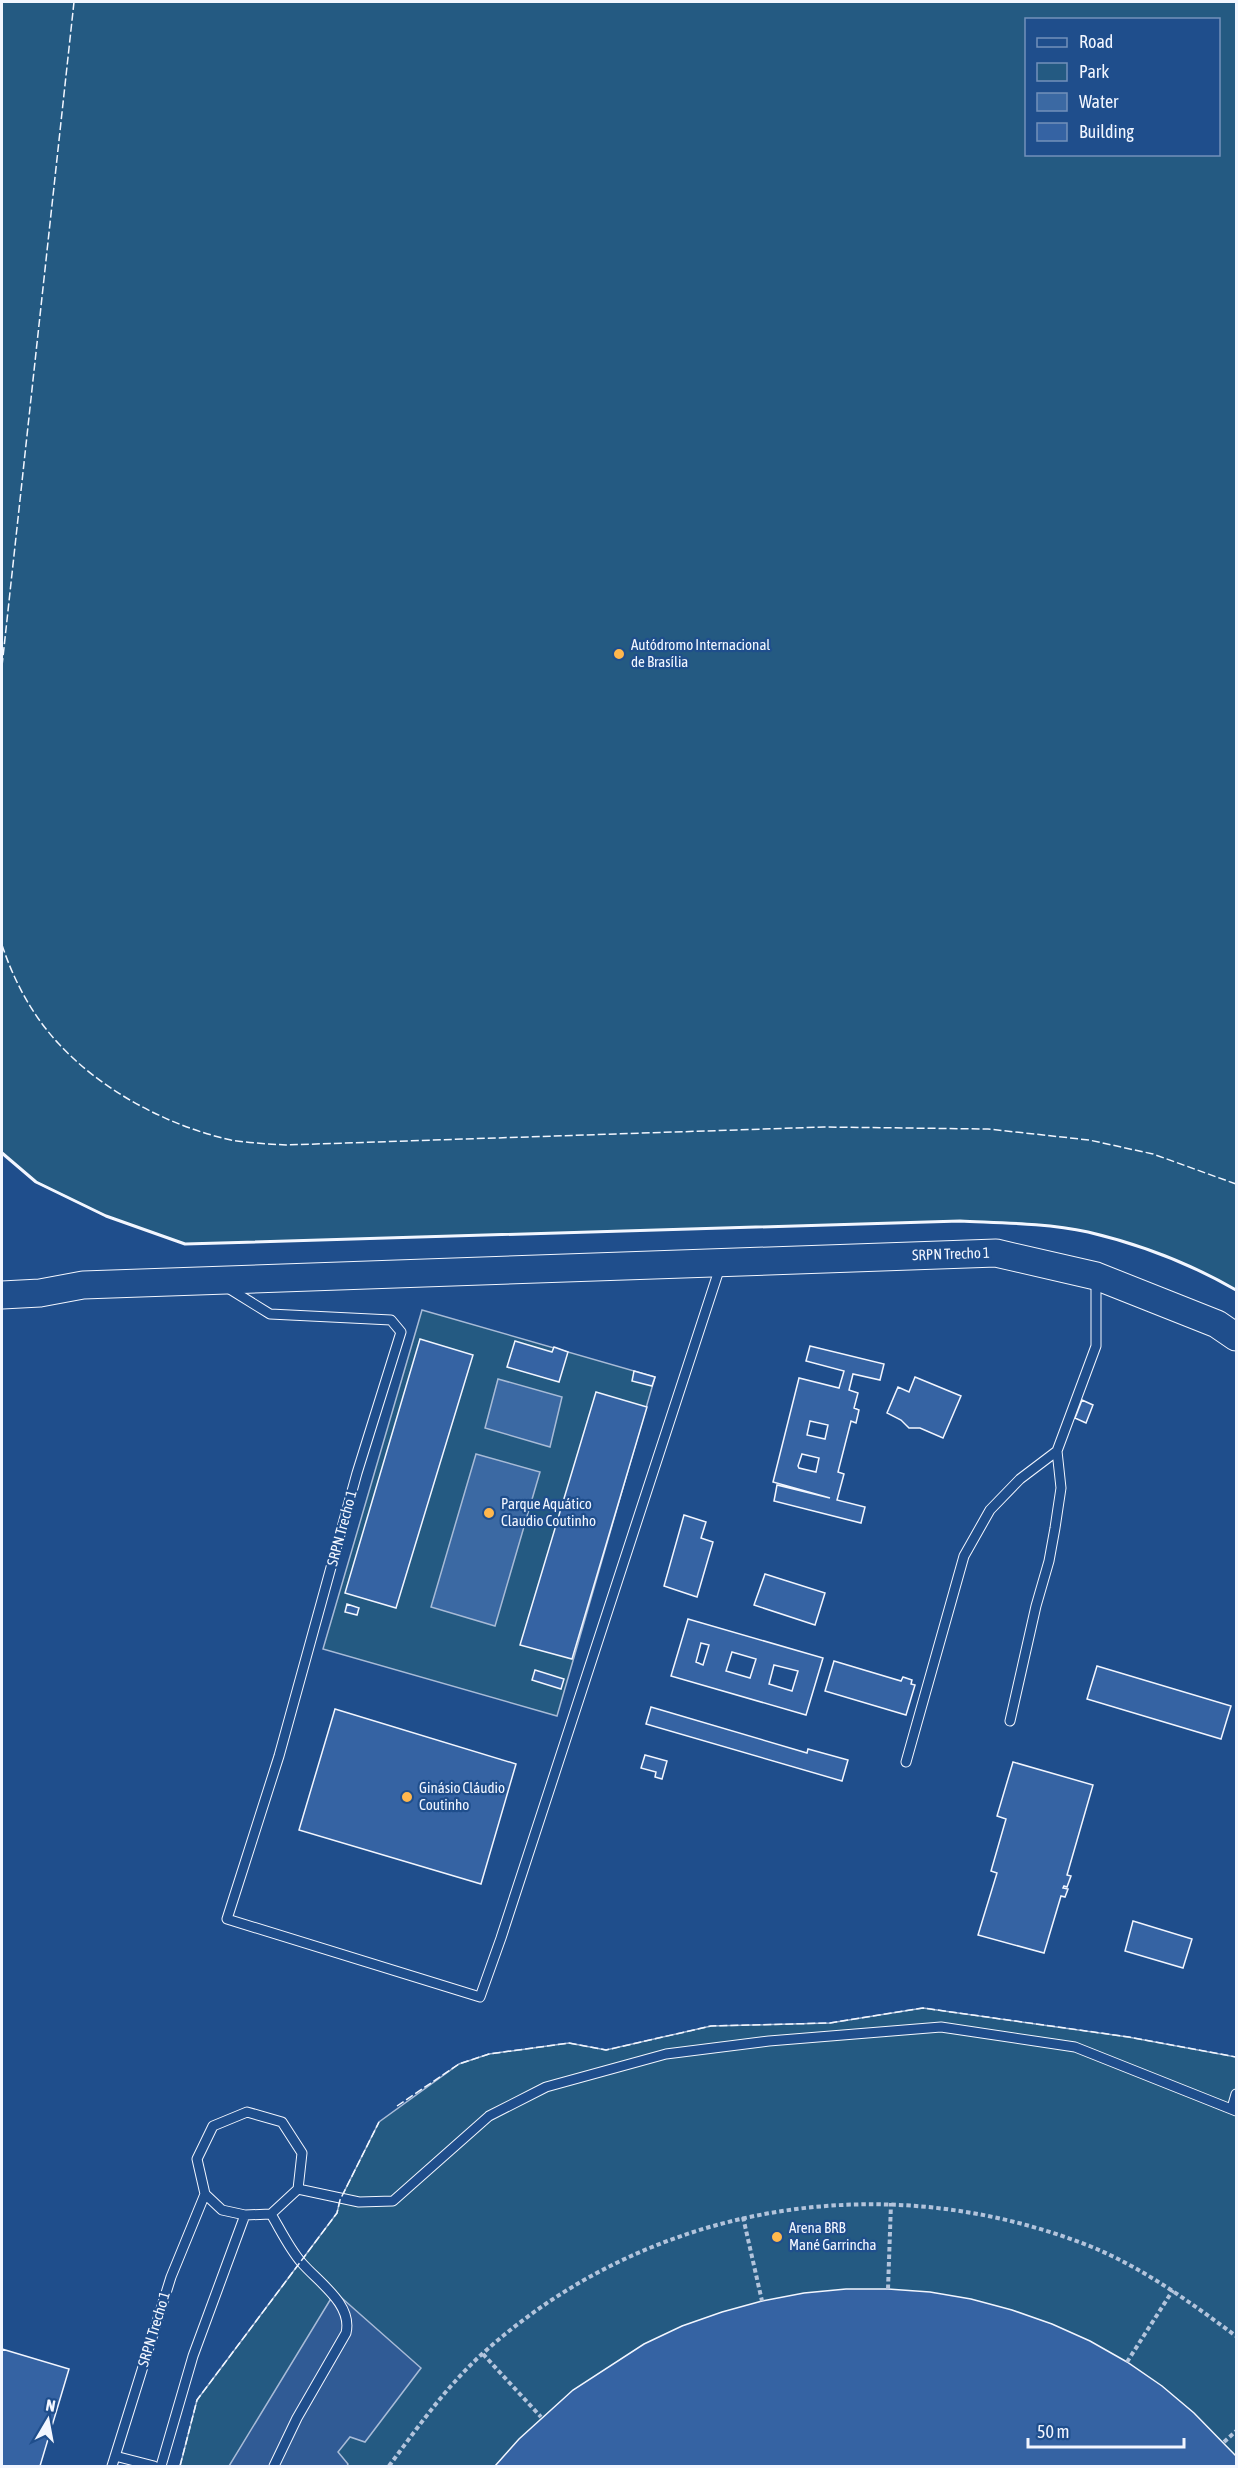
<svg xmlns="http://www.w3.org/2000/svg" width="1238" height="2468" font-family="'Asap Condensed',sans-serif">
	<style>
		.green { fill: #245a82; stroke: #a8bbd7; stroke-width: 1.5; fill-rule: evenodd }
		.parking { fill: #305b95; stroke: #a8bbd7; stroke-width: 1.5 }
		.water { fill: #3b69a3; stroke: #a8bbd7; stroke-width: 1.5 }
		.building { fill: #3563a3; stroke: #f2f6ff; stroke-width: 1.5; fill-rule: evenodd }
		.lines { fill: none; stroke-linecap: round; stroke-linejoin: round }
		.service-casing { stroke: #f2f6ff; stroke-width: 11 }
		.secondary-casing { stroke: #f2f6ff; stroke-width: 29 }
		.path { stroke: #b3c4dc; stroke-width: 4; stroke-dasharray: 4.5 3; stroke-linecap: butt }
		.service { stroke: #1f4e8c; stroke-width: 9 }
		.secondary { stroke: #1f4e8c; stroke-width: 27 }
		.fence { stroke: #f2f6ff; stroke-width: 1.5; stroke-dasharray: 8 3; stroke-linecap: butt }
		.wall { stroke: #f2f6ff; stroke-width: 3 }
		.poi-dot { fill: #ffb74d; stroke: #1f4e8c; stroke-width: 2 }
		.labels { text-anchor: middle; stroke-width: 4.5; stroke-linejoin: round; paint-order: stroke }
		.poi-label { font-size: 15px; fill: #f2f6ff; stroke: #1f4e8c; text-anchor: start }
		.street-label { font-size: 15px; fill: #f2f6ff; stroke: #1f4e8c }
	</style>
	<rect width="100%" height="100%" fill="#1f4e8c"/>
	<path class="green" d="M2 2H1236V1290C1191 1264 1139 1244 1088 1232 1046 1223 1002 1223 960 1221L185 1244 106 1216 36 1182 2 1153ZM1026 20H1218V154H1026Z
		M422 1310 655 1377 557 1716 323 1649Z
		M923 2008 1128 2037 1236 2057V2466H180L197 2400 337 2213 340 2200 379 2122 459 2064 489 2054 569 2043 606 2050 711 2026 830 2023Z"/>
	<path class="parking" d="M335 2292 421 2368 365 2442 350 2437 338 2452 348 2464 347 2466H229Z"/>
	<path class="water" d="M498 1379 562 1397 550 1447 485 1428Z
		M476 1454 540 1472 495 1626 431 1607Z"/>
	<path class="building" d="M420 1339 473 1355 396 1608 345 1593Z
		M515 1341 552 1352 554 1347 568 1352 559 1382 507 1367Z
		M810 1346 884 1364 880 1380 853 1374 849 1390 858 1393 854 1408 859 1410 856 1423 851 1421 838 1472 844 1474 837 1500 865 1507 861 1523 774 1501 777 1485 830 1498 773 1482 799 1378 839 1388 844 1371 806 1361ZM810 1421 828 1425 825 1439 807 1435ZM802 1454 819 1458 816 1472 799 1468 798 1466Z
		M634 1371 655 1377 652 1386 632 1381Z
		M915 1377 961 1396 943 1438 920 1428H909L901 1420 887 1413 898 1387 909 1392Z
		M596 1392 647 1407 572 1659 520 1645Z
		M1082 1400 1093 1405 1086 1423 1075 1418Z
		M684 1515 706 1522 701 1538 713 1542 697 1597 664 1586Z
		M765 1574 825 1593 815 1625 754 1605Z
		M347 1604 359 1608 357 1615 345 1612Z
		M688 1619 823 1658 806 1715 671 1676ZM701 1643 709 1645 703 1665 696 1662ZM732 1652 756 1659 750 1678 726 1671ZM774 1665 798 1671 792 1691 769 1684Z
		M834 1661 901 1681 903 1677 912 1680 911 1684 915 1685 906 1715 825 1691Z
		M1097 1666 1231 1706 1221 1739 1087 1699Z
		M535 1670 564 1679 561 1689 532 1680Z
		M651 1707 807 1753 808 1749 848 1760 842 1781 646 1724Z
		M335 1709 516 1764 481 1884 299 1830Z
		M645 1755 667 1761 662 1779 655 1777 656 1772 641 1768Z
		M1013 1762 1093 1785 1067 1875 1071 1876 1067 1887 1064 1886 1063 1888 1068 1889 1065 1897 1061 1896 1044 1953 978 1935 997 1873 991 1871 1006 1819 997 1816Z
		M1133 1921 1192 1939 1183 1968 1125 1951Z
		M846 2289H888L930 2292 971 2299 1012 2310 1052 2324 1090 2341 1127 2362 1162 2386 1194 2413 1236 2456V2466H495L519 2439 573 2390 644 2344 682 2326 722 2312 762 2301 804 2293Z
		M2 2349 69 2369 40 2466H2Z"/>
	<g class="lines">
		<g class="service-casing">
			<path id="service" d="M228 1288 270 1314 391 1320 401 1332 357 1473 279 1756 227 1919 480 1997 501 1938 721 1264
				M1010 1721 1036 1606 1049 1561 1055 1528 1061 1488 1057 1451
				M906 1762 964 1556 990 1510 1020 1479 1057 1451 1096 1346V1281
				M1232 2108 1236 2094
				M247 2112 282 2122 302 2153 298 2189 271 2214 245 2215 222 2210 205 2194 197 2159 213 2126Z
				M298 2189 359 2202 393 2201 489 2116 546 2087 666 2054 769 2041 941 2027 1075 2047 1236 2111
				M271 2214C280 2229 289 2248 301 2262 318 2282 353 2304 346 2333L297 2418 274 2466
				M115 2456 154 2466
				M112 2466 171 2277 205 2194
				M161 2466 193 2356 245 2215"/>
		</g>
		<g class="secondary-casing">
			<path id="secondary" d="M2 1295 40 1293 83 1285 996 1253 1096 1276 1217 1324 1236 1337"/>
		</g>
		<path class="path" d="M743 2217 762 2301
			M888 2289 891 2203
			M483 2354 541 2417
			M1127 2362 1173 2290
			M1224 2442 1236 2431
			M389 2466C418 2427 446 2387 482 2354 649 2203 884 2164 1092 2247 1145 2269 1191 2303 1236 2336"/>
		<use href="#service" class="service"/>
		<use href="#secondary" class="secondary"/>
		<path class="fence" d="M2 666 74 2
			M2 945C14 981 32 1015 58 1043 102 1091 168 1126 231 1140 249 1143 268 1144 286 1145L824 1127 988 1129 1089 1140 1153 1154 1236 1184
			M397 2106 459 2064 489 2054 569 2043 606 2050 711 2026 830 2023 923 2008 1129 2037 1236 2057
			M180 2466 197 2400 337 2213 340 2200 379 2122"/>
		<path class="wall" d="M2 1153 36 1182 106 1216 185 1244 960 1221C1002 1223 1046 1223 1088 1232 1139 1244 1191 1264 1236 1290"/>
	</g>
	<g class="poi-dot">
		<circle cx="619" cy="654" r="6"/>
		<circle cx="489" cy="1513" r="6"/>
		<circle cx="407" cy="1797" r="6"/>
		<circle cx="777" cy="2237" r="6"/>
	</g>
	<g class="labels">
		<g class="poi-label">
			<text x="631" y="650">Autódromo Internacional<tspan x="631" dy="17">de Brasília</tspan></text>
			<text x="501" y="1509">Parque Aquático<tspan x="501" dy="17">Claudio Coutinho</tspan></text>
			<text x="419" y="1793">Ginásio Cláudio<tspan x="419" dy="17">Coutinho</tspan></text>
			<text x="789" y="2233">Arena BRB<tspan x="789" dy="17">Mané Garrincha</tspan></text>
		</g>
		<g class="street-label">
			<text transform="translate(951 1254) rotate(-2)" y="5">SRPN Trecho 1</text>
			<text transform="translate(342 1528) rotate(-75)" y="5">SRPN Trecho 1</text>
			<text transform="translate(154 2329) rotate(-73)" y="5">SRPN Trecho 1</text>
		</g>
	</g>
	<rect width="1238" height="2468" fill="none" stroke="#f2f6ff" stroke-width="6"/>
	<rect x="1025" y="18" width="195" height="138" fill="#1f4e8c" stroke="#7391ba" stroke-width="1.5"/>
	<rect x="1037" y="38" width="30" height="9" fill="#1f4e8c" stroke="#7391ba" stroke-width="1.5"/>
	<text x="1079" y="48" font-size="18" fill="#f2f6ff">Road</text>
	<rect x="1037" y="63" width="30" height="18" fill="#245a82" stroke="#7391ba" stroke-width="1.5"/>
	<text x="1079" y="78" font-size="18" fill="#f2f6ff">Park</text>
	<rect x="1037" y="93" width="30" height="18" fill="#3b69a3" stroke="#7391ba" stroke-width="1.5"/>
	<text x="1079" y="108" font-size="18" fill="#f2f6ff">Water</text>
	<rect x="1037" y="123" width="30" height="18" fill="#3563a3" stroke="#7391ba" stroke-width="1.5"/>
	<text x="1079" y="138" font-size="18" fill="#f2f6ff">Building</text>
	<g transform="translate(48 2420) rotate(10)" stroke="#1f4e8c" stroke-width="4.5" paint-order="stroke">
	<path d="M0-4.5L10 22L0 15L-10 22Z" fill="#f2f6ff"/>
	<text y="-9" font-size="16" font-weight="bold" text-anchor="middle" fill="#f2f6ff">N</text>
	</g>
	<path d="M1028 2438v9h156v-9" fill="none" stroke="#f2f6ff" stroke-width="3"/>
	<text x="1037" y="2438" font-size="18" fill="#f2f6ff" stroke="#1f4e8c" stroke-width="4.5" paint-order="stroke">50 m</text>
</svg>
